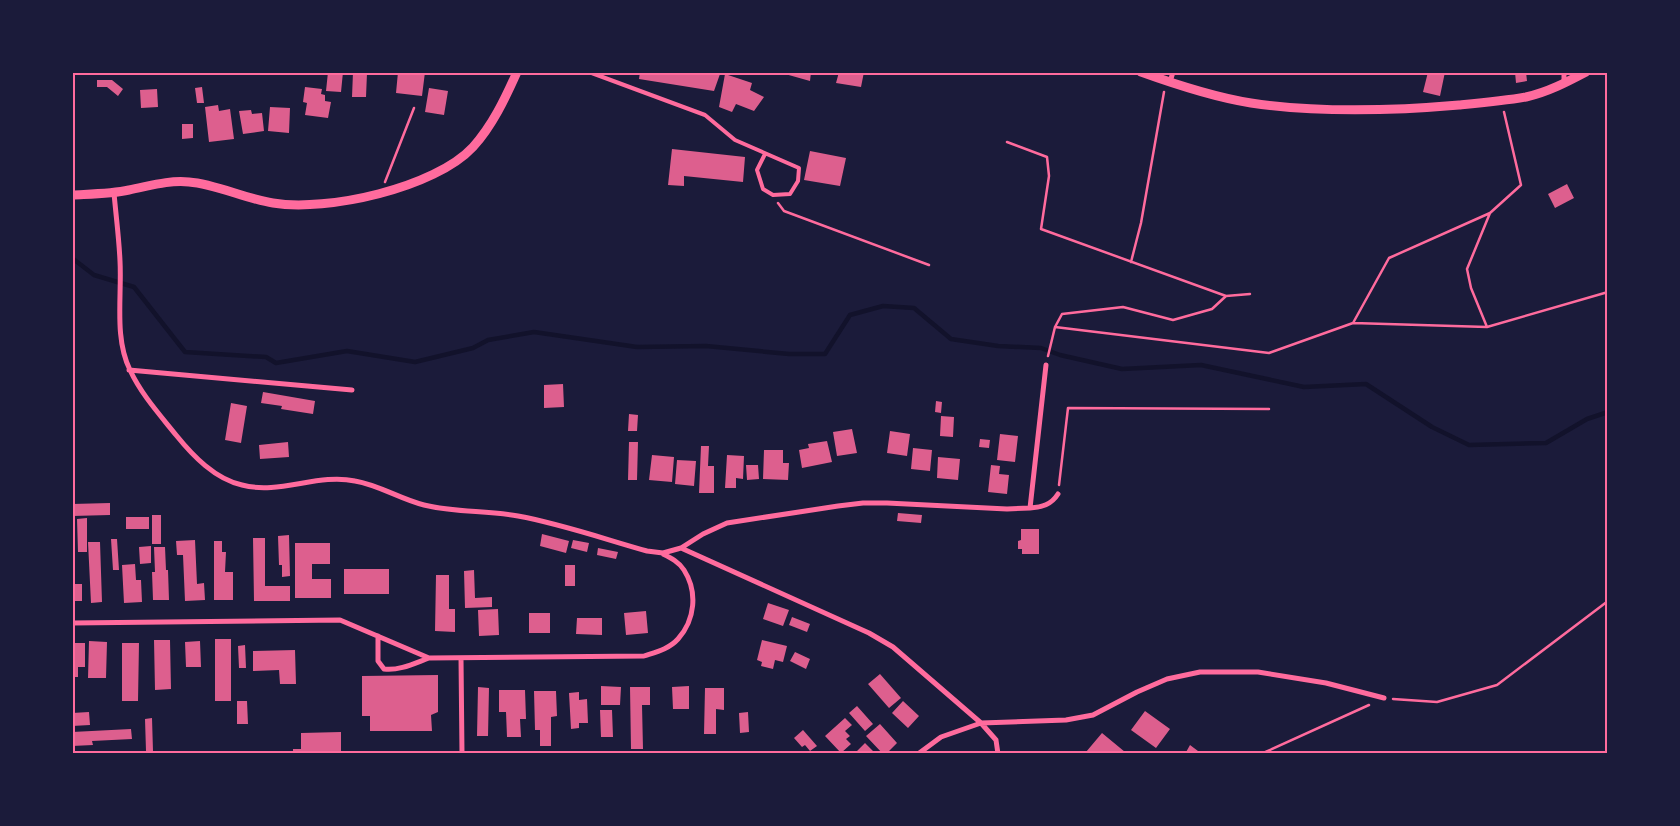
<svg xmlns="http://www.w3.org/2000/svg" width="1680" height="826" font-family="Mulish,sans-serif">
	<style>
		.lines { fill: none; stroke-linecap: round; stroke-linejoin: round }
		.stream { stroke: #12122b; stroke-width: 4.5 }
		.building { fill: #dd5f8e }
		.path { stroke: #ff6b9d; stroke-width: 2.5 }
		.service { stroke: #ff6b9d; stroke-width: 4 }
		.minor { stroke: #ff6b9d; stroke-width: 5 }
		.tertiary { stroke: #ff6b9d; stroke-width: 9 }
		.neatline { fill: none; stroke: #ff6b9d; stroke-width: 2 }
	</style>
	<rect width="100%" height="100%" fill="#1b1b3a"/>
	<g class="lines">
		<path class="stream" d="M72 258 94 275 134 287 185 352 266 357 276 363 347 351 415 362 473 348 488 340 534 332 637 347 706 346 789 354H825L850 315 883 306 914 308 951 339 998 346 1041 348 1060 355 1122 369 1201 365 1304 387 1366 384 1432 427 1469 445 1546 443 1587 419 1608 412"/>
	</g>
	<path class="building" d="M328 72H343L341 92 326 91Z
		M353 72 367 73 366 97H352Z
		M398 72H425L422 96 396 93Z
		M640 72H713L720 74 714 91 639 79Z
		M778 72H811L810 81Z
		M839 72H864L861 87 836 83Z
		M1428 72H1445L1440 96 1423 92Z
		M1515 72H1526L1527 81 1516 83Z
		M725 74 752 83 750 90 764 97 754 111 736 104 732 112 719 107Z
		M97 80H112L123 89 118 96 107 87H97Z
		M202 87 204 103H197L195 88Z
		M305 87 322 89 321 94 325 95V101L331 102 328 118 305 115 307 103 303 102Z
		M429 88 448 91 444 115 425 112Z
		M157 89 158 107 141 108 140 90Z
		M218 105 219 111 230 109 234 139 209 142 205 107Z
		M270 107 290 108 289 133 268 131Z
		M251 110 252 114 262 113 264 131 243 134 239 111Z
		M182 124H193V138L182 139Z
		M672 149 745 157 743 182 684 176V186L668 185Z
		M810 151 846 158 840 186 804 180Z
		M1567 184 1574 198 1555 208 1548 194Z
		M563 384 564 407 544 408V385Z
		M263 392 315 401 313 414 281 409 282 406 261 403Z
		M936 401 942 402 941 413 935 412Z
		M231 403 247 406 241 443 225 440Z
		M629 414 638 415 637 431H628Z
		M941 416 954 417 953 437 940 436Z
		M852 429 857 453 837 456 833 432Z
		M890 431 910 434 907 456 887 453Z
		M1000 434 1018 436 1015 462 997 460Z
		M980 439 990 440 989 448 979 447Z
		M827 441 832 462 802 468 799 450 809 448 808 444Z
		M288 442 289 457 260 459 259 445Z
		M629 442H638L637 480H628Z
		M701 446H709L708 466H714V493H699Z
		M913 448 932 450 930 471 911 469Z
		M764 450H783V463H789L788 480 763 479Z
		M652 455 674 457 672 482 649 480Z
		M727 455 744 456 743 479 736 478V488H725Z
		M938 457 960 459 958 480 937 478Z
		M677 460 696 461 694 486 675 484Z
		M746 465H758L759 479 747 480Z
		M991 465 1000 466 999 474 1009 475 1007 494 988 492Z
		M110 503V515L72 516V504Z
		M898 513 922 515 921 523 897 521Z
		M152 515H161V544H152Z
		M126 517H149V529H126Z
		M87 518V552H78L77 519Z
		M1021 529H1039V554H1022V549H1018V541L1021 540Z
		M542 534 569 541 566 553 540 546Z
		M289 535 290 576 282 577V565H279L278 536Z
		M253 538H265V586H290V601H254Z
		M111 539H117L119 570H113Z
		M195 540 197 584 204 583 205 600 185 601 183 555H177L176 541Z
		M573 540 589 543 587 552 571 548Z
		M214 541H222V552H226L225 572H233V600H214Z
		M88 542H100L102 602 91 603Z
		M295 543H330V564H312V579H331V598H295Z
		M151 546V563L140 564 139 547Z
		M154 547H165L166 570H168L169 600H153L152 572H155Z
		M598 548 618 552 616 559 597 555Z
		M135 564 136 580H141L142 602 124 603 122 565Z
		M565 565H575V586H565Z
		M344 569H389V594H344Z
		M474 570 475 598 492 597V607L465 608 464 571Z
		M436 575H449V609H455V632L435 631Z
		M72 584H82V601H72Z
		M768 603 789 610 783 626 763 619Z
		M498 609 499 635 479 636 478 610Z
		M646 611 648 633 626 635 624 613Z
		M529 613H550V633H529Z
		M792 617 810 624 807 632 789 625Z
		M577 618H602V635L576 634Z
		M215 639H231V701H215Z
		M154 640H170L171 689 155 690Z
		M762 640 787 646 783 662 775 660 773 669 761 666 762 662 757 660Z
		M89 641 107 642 106 678H88Z
		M200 641 201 667H186L185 642Z
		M72 643H85V667H78V677H72Z
		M122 643H139L138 701H122Z
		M245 645 246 668H239L238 646Z
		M295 650 296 684H280L279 670 253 671V651Z
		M795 652 810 659 806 669 790 661Z
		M880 674 901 698 889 708 868 684Z
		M438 675V712L431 715 432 731H370V716H362V676Z
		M601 686 621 687 620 705H601Z
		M689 686V709H673L672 687Z
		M478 687 489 688 488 736H477Z
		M630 687H650V705H642L643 749H631Z
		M705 688H724V710L716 709V734H704Z
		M499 690H525L526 719H520L521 737H507L506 712H499Z
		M534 691H556L557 716 551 717V746H540V730H535Z
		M579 692V700L587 699 588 723H579V728L571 729 569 693Z
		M237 701H247L248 724H237Z
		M903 701 919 716 908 728 892 713Z
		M857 706 873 724 865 731 849 713Z
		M600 710H612L613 737H601Z
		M1145 711 1170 729 1156 748 1131 730Z
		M89 712 90 725 72 726V713Z
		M748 712 749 732 740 733 739 713Z
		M152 718 153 751H146L145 719Z
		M845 718 852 725 845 731 850 736 846 739 851 744 841 753 825 736Z
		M880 724 897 743 886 754H883L866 736Z
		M131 729 132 739 92 741 93 745 72 746V732Z
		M803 730 817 746 810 751 805 745 802 747 794 738Z
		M341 732V754H293V749H301V733Z
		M1102 733 1125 752 1124 754 1086 752Z
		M865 743 876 754H854Z
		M1190 745 1202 754H1185Z"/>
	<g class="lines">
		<path class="path" d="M1007 142 1047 157 1049 176 1041 229 1226 296
			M385 182 414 108
			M778 203 784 211 929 265
			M1131 262 1141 223 1164 92
			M1353 323 1487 327 1471 288 1467 269 1490 213
			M1055 327 1269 353 1353 323 1389 258 1490 213 1521 185 1504 112
			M1487 327 1608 292
			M1048 356 1055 327 1062 314 1123 307 1173 320 1212 309 1226 296 1250 294
			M1059 485 1068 408 1269 409
			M1393 699 1437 702 1497 685 1608 601
			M1261 754 1369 705"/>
		<path class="service" d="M589 72 705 115 735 140 799 168 798 181 790 194 773 195 763 189 757 170 765 154"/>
		<path class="minor" d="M1564 72V83
			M1170 82 1173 72
			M114 193C116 216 119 238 120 261 122 296 114 338 130 370 141 394 160 415 176 435 193 456 215 479 242 485 279 495 318 473 355 481 379 485 400 499 424 505 456 513 486 510 518 516 562 524 604 539 647 551L663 553 681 548 703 534 727 523 838 506 863 503H887L1007 509 1030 508 1046 365
			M129 370 352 390
			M1030 508C1042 507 1051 505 1058 494
			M681 548 869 633 893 647 981 723
			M72 623 340 620 429 658 644 656C656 652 669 649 678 639 695 620 698 592 684 570 679 562 671 558 663 554
			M378 636V661L384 669C399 671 415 663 429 658
			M461 658 462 754
			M918 754 941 737 981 723
			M998 754 996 740 981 723 1066 720 1093 715 1137 692 1167 679 1200 672H1258L1326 683 1384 698"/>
		<path class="tertiary" d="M1141 72C1177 85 1213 97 1251 103 1319 113 1390 111 1459 105 1481 103 1504 101 1526 97 1548 92 1567 82 1586 72
			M72 195C91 194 111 194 129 190 150 186 168 180 189 182 216 184 246 199 273 203 327 212 435 188 473 147 492 126 505 99 517 72"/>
	</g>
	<rect width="1680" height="826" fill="none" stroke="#1b1b3a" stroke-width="148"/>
	<rect x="74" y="74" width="1532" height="678" class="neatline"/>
</svg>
